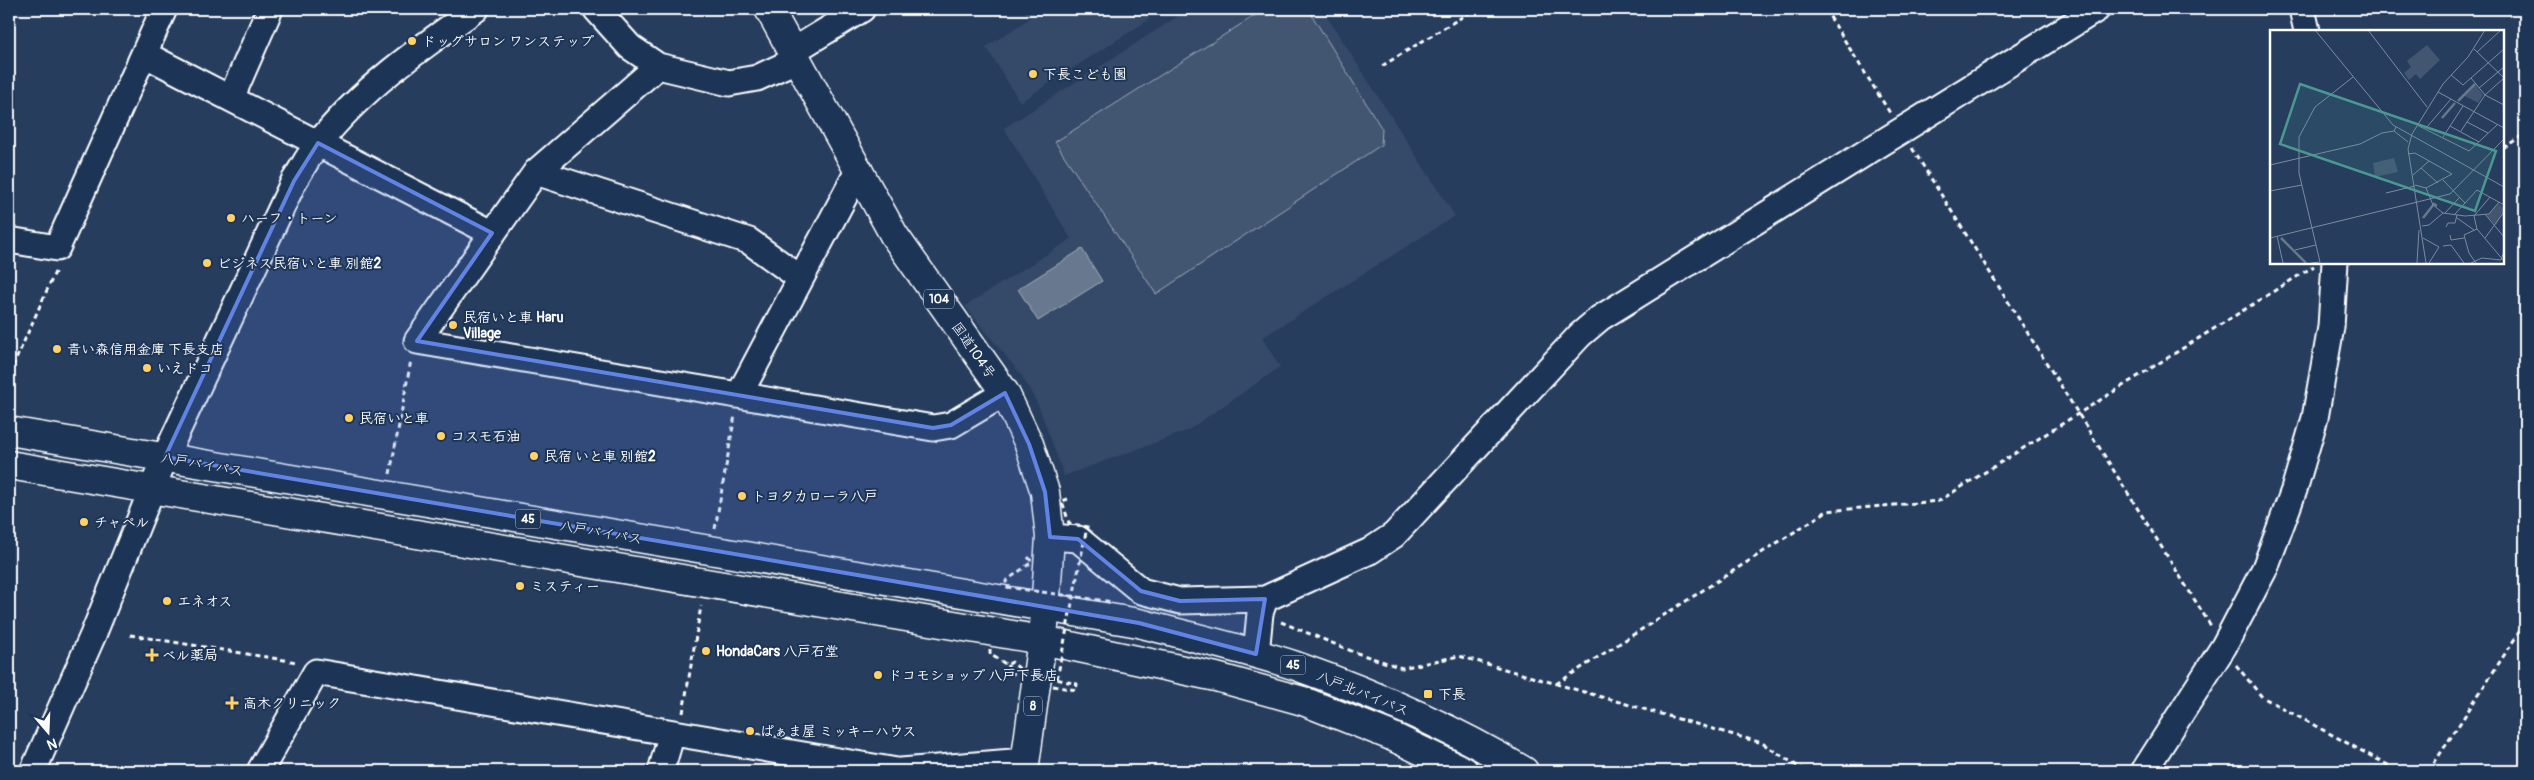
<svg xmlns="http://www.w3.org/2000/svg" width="2534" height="780" font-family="Pangolin,'Klee One',sans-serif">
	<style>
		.built { fill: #344a68 }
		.green { fill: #425672; stroke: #a0aab8 }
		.water { fill: #67788e; stroke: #a4aebb }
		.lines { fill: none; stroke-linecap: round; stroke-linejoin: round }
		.minor-casing { stroke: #fff; stroke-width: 29 }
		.major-casing { stroke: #fff; stroke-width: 31 }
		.highway-casing { stroke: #fff; stroke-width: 31 }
		.path { stroke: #fff; stroke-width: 3; stroke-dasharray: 5 4; stroke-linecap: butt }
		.minor { stroke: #1d3557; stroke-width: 25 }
		.major { stroke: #1d3557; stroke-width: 28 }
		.highway { stroke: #1d3557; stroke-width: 28 }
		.path-bridge { stroke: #fff; stroke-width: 3; stroke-dasharray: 5 4; stroke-linecap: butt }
		.marked { fill: #6183e4; fill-opacity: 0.2; stroke: #6183e4; stroke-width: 4; stroke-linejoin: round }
		.poi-dot { fill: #ffd166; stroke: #1d3557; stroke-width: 2 }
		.labels { text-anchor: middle; stroke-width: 4; stroke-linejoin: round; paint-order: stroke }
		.shield { fill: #1d3557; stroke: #bbc2cd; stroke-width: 1 }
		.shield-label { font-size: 12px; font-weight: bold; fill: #fff }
		.poi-label { font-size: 14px; font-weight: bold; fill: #fff; stroke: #1d3557; text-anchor: start }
		.street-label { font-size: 14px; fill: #fff; stroke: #1d3557 }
		.inset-river { fill: none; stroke: #67788e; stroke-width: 2.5 }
		.inset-road { fill: none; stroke: #7d8b9e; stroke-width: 1 }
		.view { fill: #4b9892; fill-opacity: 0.15; stroke: #4b9892; stroke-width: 2.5 }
		.inset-edge { fill: none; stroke: #fff; stroke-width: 2.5 }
	</style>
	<rect width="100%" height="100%" fill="#263d5e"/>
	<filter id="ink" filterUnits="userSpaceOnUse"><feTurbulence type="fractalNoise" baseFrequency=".02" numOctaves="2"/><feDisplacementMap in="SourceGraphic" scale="10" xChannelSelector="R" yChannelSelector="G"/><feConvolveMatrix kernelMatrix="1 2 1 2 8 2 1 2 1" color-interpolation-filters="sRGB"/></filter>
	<g filter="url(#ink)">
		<path class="built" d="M1023 9H1144L1150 19 1020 102 986 47 1029 19Z
			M1189 9H1322L1455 216 1262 338 1280 367 1187 431 1064 476 1039 407 1022 376 965 306 1071 239 1004 128Z"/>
		<path class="green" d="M1265 9H1308L1382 129 1381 145 1156 294 1055 142Z"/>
		<path class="water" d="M1082 249 1102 281 1038 321 1018 289Z"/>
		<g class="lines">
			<g class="minor-casing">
				<path id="minor" d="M596 9 630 47 658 66 729 83 757 78 798 59
					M2302 9 2307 31
					M793 51 862 9
					M144 54 492 233
					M658 66 536 172 417 341 933 428 951 425 1005 393
					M231 98 270 9
					M536 172 749 241 800 278
					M9 240 57 248 164 9
					M739 395 859 169
					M1050 537 1078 539 1141 591 1180 601 1265 599
					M1256 654 1260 613 1265 599 1370 551 1394 535 1580 335 1600 318 2097 9
					M33 771 93 635 165 457 294 181C302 169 309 154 319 143 361 89 420 48 476 9
					M260 771 316 672 897 771
					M661 771 672 733
					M901 771 1026 761
					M2144 771 2224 646 2265 568 2294 490 2315 418 2331 327 2335 262"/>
			</g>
			<g class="major-casing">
				<path id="major" d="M1024 771 1042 640"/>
			</g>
			<g class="highway-casing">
				<path id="highway" d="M769 9 894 235 1005 393 1029 444 1045 492 1050 537 1044 626
					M9 431 1139 623C1191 637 1245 649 1296 666 1375 694 1453 728 1524 771
					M9 465 1042 640 1216 677 1303 701 1389 735 1464 771"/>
			</g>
			<path class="path" d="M1825 9 1890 113
				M1382 66 1475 9
				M1912 148 2211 626
				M2503 148 2525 134
				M9 375 56 270
				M390 474 411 360
				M715 529 735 415
				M1281 622 1354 652 1402 668 1459 656 1762 743 1805 771
				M130 635 297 662
				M1007 665 1014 675
				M2236 665 2262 697 2399 771
				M1556 684 1827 511 1939 501 2314 266
				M683 713 701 606
				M2429 771 2525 623"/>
			<use href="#minor" class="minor"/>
			<use href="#major" class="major"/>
			<use href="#highway" class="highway"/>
			<path class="path-bridge" d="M1028 557 1032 562 1006 581V587L1113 602
				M990 649V654L1007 665 1012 662 1022 671 1077 684 1076 690 1053 686
				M1057 679 1087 527 1069 523 1062 501 1068 499"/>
		</g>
	</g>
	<path class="marked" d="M318 143 492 233 417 341 933 428 951 425 1005 393 1029 444 1045 492 1050 537 1078 539 1141 591 1180 601 1265 599 1256 654 1139 623 165 457 294 181Z"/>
	<g class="poi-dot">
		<circle cx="412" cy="41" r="5"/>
		<circle cx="1033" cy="74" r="5"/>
		<circle cx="231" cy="218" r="5"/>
		<circle cx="207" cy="263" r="5"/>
		<circle cx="453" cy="325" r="5"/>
		<circle cx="57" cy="349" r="5"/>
		<circle cx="147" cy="368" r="5"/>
		<circle cx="349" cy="418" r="5"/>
		<circle cx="441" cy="436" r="5"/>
		<circle cx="534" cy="456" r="5"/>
		<circle cx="742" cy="496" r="5"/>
		<circle cx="84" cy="522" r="5"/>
		<circle cx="520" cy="586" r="5"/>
		<circle cx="167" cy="601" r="5"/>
		<circle cx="706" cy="651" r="5"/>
		<path d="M149.5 647.5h5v5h5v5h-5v5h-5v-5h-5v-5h5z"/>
		<circle cx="878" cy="675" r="5"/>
		<rect x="1423" y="689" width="10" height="10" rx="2.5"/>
		<path d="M229.5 695.5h5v5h5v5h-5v5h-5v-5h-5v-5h5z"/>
		<circle cx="750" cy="731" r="5"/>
	</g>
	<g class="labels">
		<g class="shield">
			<rect x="924" y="289.5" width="30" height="19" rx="4"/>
			<rect x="515.5" y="509.5" width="25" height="19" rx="4"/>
			<rect x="1280.5" y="655.5" width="25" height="19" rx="4"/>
			<rect x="1024" y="696.5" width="18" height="19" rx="4"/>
		</g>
		<g class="shield-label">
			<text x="939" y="303">104</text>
			<text x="528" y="523">45</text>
			<text x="1293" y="669">45</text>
			<text x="1033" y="710">8</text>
		</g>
		<g class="poi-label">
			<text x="422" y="46">ドッグサロン ワンステップ</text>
			<text x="1043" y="79">下長こども園</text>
			<text x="241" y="223">ハーフ・トーン</text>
			<text x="217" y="268">ビジネス民宿いと車 別館2</text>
			<text x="463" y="322">民宿いと車 Haru<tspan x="463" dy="16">Village</tspan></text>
			<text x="67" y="354">青い森信用金庫 下長支店</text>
			<text x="157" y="373">いえドコ</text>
			<text x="359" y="423">民宿いと車</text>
			<text x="451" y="441">コスモ石油</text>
			<text x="544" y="461">民宿 いと車 別館2</text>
			<text x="752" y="501">トヨタカローラ八戸</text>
			<text x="94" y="527">チャペル</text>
			<text x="530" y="591">ミスティー</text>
			<text x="177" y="606">エネオス</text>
			<text x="716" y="656">HondaCars 八戸石堂</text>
			<text x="162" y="660">ベル薬局</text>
			<text x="888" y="680">ドコモショップ 八戸下長店</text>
			<text x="1438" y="699">下長</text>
			<text x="243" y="708">高木クリニック</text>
			<text x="760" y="736">ぱぁま屋 ミッキーハウス</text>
		</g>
		<g class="street-label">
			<text transform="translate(974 350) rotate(55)" y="5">国道104号</text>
			<text transform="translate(202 464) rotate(10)" y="5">八戸バイパス</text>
			<text transform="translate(601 532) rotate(10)" y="5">八戸バイパス</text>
			<text transform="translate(1363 693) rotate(22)" y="5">八戸北バイパス</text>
		</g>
	</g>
	<g transform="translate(2270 30)">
		<rect width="234" height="234" fill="#263d5e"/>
		<path d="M157 15 170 30 150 49 146 44 139 50 134 43 141 37 143 40 137 31ZM205 54 213 65 208 73 193 65ZM124 128 128 142 105 147 103 133ZM229 173 234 180 226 195 217 186Z" fill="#425672"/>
		<path class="inset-river" d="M188 71 205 54M172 88 185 73M153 188 164 174 167 176M11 208 36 233"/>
		<path class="inset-road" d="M45 0 123 95 234 157M98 0 157 77M204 19 234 48M207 22 231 0M181 45 193 55 234 19M201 48 215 65 234 75M209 58 234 37M168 62 234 98M197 92 218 103M147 95 199 121 228 94M180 96 209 112M156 98 181 69M124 101 138 112M191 101 215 65 234 48M142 104 173 54 198 27 215 0M142 104 138 119 156 233M173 107 193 76M138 124 145 123 182 144 156 158M0 135 90 114 112 103 124 101 126 97M151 138 168 153M143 145 159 131M173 150 195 173M145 155 156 158 163 175 173 183 195 186 219 184 229 172M0 161 32 155M116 163 145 156M220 167 204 186 207 199 234 231M175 183 190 167M185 184 207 160 234 175M215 184 234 207M187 188 204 200M152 196 159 195 173 183M176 197 178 193H185L187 185M180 205 181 210 194 208M7 206 13 233M0 208 180 164 234 109M153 208 169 217 159 233M215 208 234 182M173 216 181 215 194 233M25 220 46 215M41 233 50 232 29 143V107L45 77 83 47M147 233 149 200M201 233 212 228 231 230 234 221M206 233 199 223 194 205 207 199"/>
		<path class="view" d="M30 54 226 121 205 181 10 114Z"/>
		<rect width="234" height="234" class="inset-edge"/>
	</g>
	<rect width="2534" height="780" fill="none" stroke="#1d3557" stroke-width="30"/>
	<rect x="15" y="15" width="2504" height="750" fill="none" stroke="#fff" stroke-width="2" filter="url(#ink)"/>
	<g transform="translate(48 732) rotate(161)" stroke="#1d3557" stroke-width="4" paint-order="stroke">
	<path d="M0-4L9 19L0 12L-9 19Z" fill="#ffffff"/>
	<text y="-8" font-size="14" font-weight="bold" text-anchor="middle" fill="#ffffff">N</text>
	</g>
</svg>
